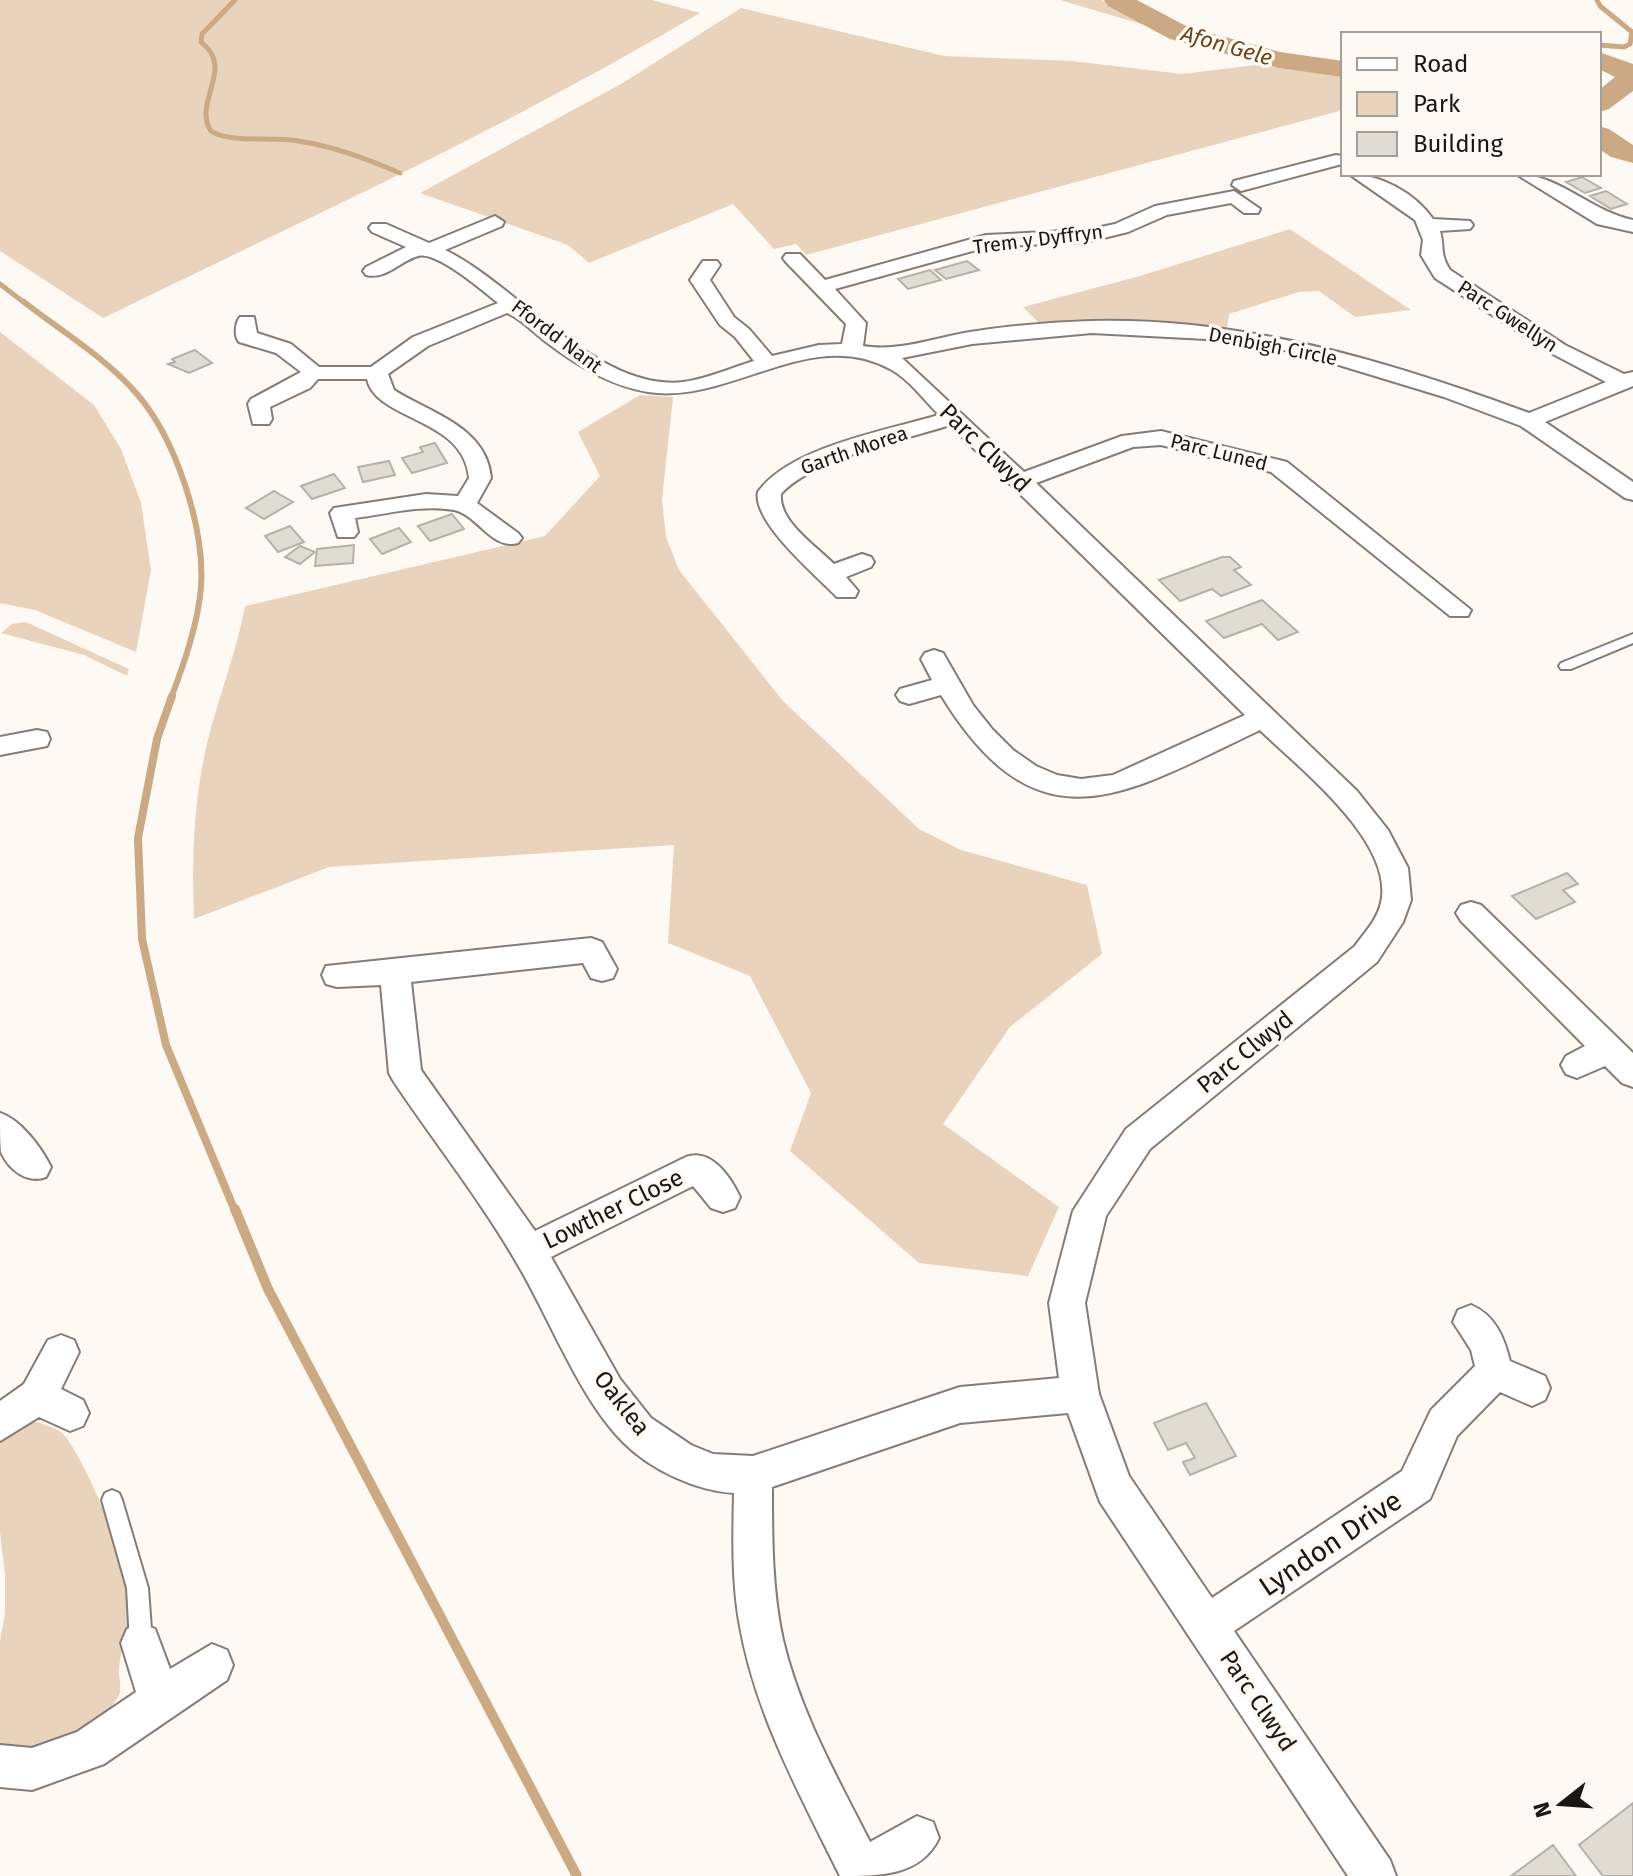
<svg xmlns="http://www.w3.org/2000/svg" width="1633" height="1876" font-family="'Fira Sans',sans-serif">
	<style>
		.green { fill: #e9d3bc }
		.lines { fill: none; stroke-linecap: round; stroke-linejoin: round }
		.stream-far3 { stroke: #cba984; stroke-width: 5 }
		.stream-far2 { stroke: #cba984; stroke-width: 6 }
		.stream-far1 { stroke: #cba984; stroke-width: 8 }
		.stream { stroke: #cba984; stroke-width: 10 }
		.river { fill: #cba984; fill-rule: evenodd }
		.building { fill: #e2dbd4; stroke: #b7b0aa; stroke-width: 2 }
		.lane-casing { stroke: #847d77; stroke-width: 4 }
		.street-casing { stroke: #847d77; stroke-width: 4 }
		.lane { fill: #fff; fill-rule: evenodd }
		.street { fill: #fff; fill-rule: evenodd }
		.labels { text-anchor: middle; stroke-width: 7; stroke-linejoin: round; paint-order: stroke }
		.far-street-label { font-size: 20px; fill: #191614; stroke: #fef9f3 }
		.far-water-label { font-size: 22px; font-style: italic; fill: #68451a; stroke: #fef9f3 }
		.street-label { font-size: 24px; fill: #191614; stroke: #fef9f3 }
		.near-street-label { font-size: 28px; fill: #191614; stroke: #fef9f3 }
	</style>
	<rect width="100%" height="100%" fill="#fef9f3"/>
	<path class="green" d="M0 0H652L700 13C508 127 304 220 103 318L0 251Z
		M1060 0H1102L1168 32Z
		M741 8 944 56 1072 61 1182 74 1255 65 1262 60 1297 68 1343 73V110L806 255 796 244 774 249 733 204 589 263 568 245 420 193 621 84Z
		M1290 229 1411 310 1355 317 1319 291 1299 292 1229 314 1227 328 1124 320 1038 322 1023 307 1140 276Z
		M0 332 94 405 121 449 141 503 151 570 136 652 35 610 0 603Z
		M640 395 673 397 662 500 666 537 679 570 783 701 919 829 961 850 1087 885 1102 954 1010 1027 943 1124 1059 1207 1028 1276 919 1263 790 1151 811 1093 750 976 668 943 674 845 329 867 194 919C192 861 193 806 206 748 217 700 236 655 245 606L545 536 600 476 578 432Z
		M26 622 129 669 127 676 84 655 1 633 12 624Z
		M38 1422C47 1426 60 1429 65 1436 88 1466 129 1563 130 1601 131 1623 121 1645 119 1668 118 1678 123 1688 118 1697 96 1736 41 1751 0 1751V1641L5 1613V1576L0 1532V1438L19 1423Z"/>
	<g class="lines">
		<path class="stream-far3" d="M235 0 202 34 201 42C236 68 192 102 211 131 231 144 273 136 298 141 333 146 367 159 400 173
			M1597 0 1600 6 1632 32 1630 44 1624 47 1599 45
			M0 284 26 304"/>
		<path class="stream-far2" d="M24 302C61 331 106 358 137 394 176 439 205 528 201 587 198 624 184 664 171 698"/>
		<path class="stream-far1" d="M172 696 157 739 138 838 142 939 166 1045 235 1211"/>
		<path class="stream" d="M235 1209 268 1289 577 1876"/>
		<path class="river" d="M1104 0H1137L1188 27 1280 52 1343 61V77L1279 68 1170 39 1108 6Z
			M1599 52 1633 64V91L1609 109 1599 112V90L1615 77 1599 69Z
			M1599 126 1609 129 1633 145V163L1611 157 1599 149Z"/>
	</g>
	<path class="building" d="M1582 177 1601 188 1585 193 1566 182Z
		M1606 191 1627 204 1611 209 1590 196Z
		M967 261 979 270 946 279 935 270Z
		M930 270 941 280 908 289 898 279Z
		M195 350 212 363 189 373 168 364 175 362 172 359Z
		M435 443 447 463 412 473 402 458 423 452 420 447Z
		M389 461 395 475 363 482 358 467Z
		M334 474 345 488 312 499 301 486Z
		M274 491 293 502 264 519 246 508Z
		M452 514 464 529 430 541 418 526Z
		M290 526 304 542 278 552 265 536Z
		M399 528 411 542 382 554 370 539Z
		M354 545 353 563 315 566 317 549Z
		M300 546 315 552 300 564 285 557Z
		M1222 557H1230L1241 567 1234 570 1251 585 1221 596 1212 589 1180 601 1159 580Z
		M1262 600 1298 632 1278 640 1262 624 1224 638 1206 621Z
		M1567 873 1578 884 1563 890 1575 902 1536 919 1512 896Z
		M1206 1403 1236 1456 1190 1475 1183 1462 1195 1458 1186 1443 1168 1450 1154 1423Z
		M1633 1803V1876H1603L1579 1845Z
		M1553 1845 1576 1876H1511Z"/>
	<g class="lines">
		<g class="lane-casing">
			<path id="lane" d="M1633 634V643L1571 669H1561L1559 666 1561 663Z
				M112 1490 119 1493 122 1500 148 1588 152 1643 149 1651 141 1654 133 1651 130 1643 127 1588 102 1500 105 1493Z"/>
		</g>
		<g class="street-casing">
			<path id="street" d="M1336 155 1342 156V164L1241 191 1232 185 1234 181Z
				M1349 174C1380 174 1415 193 1433 219L1470 221 1473 225 1470 229 1440 231C1445 249 1439 252 1450 270L1565 345 1624 374 1633 372V386L1545 422 1633 482V500L1625 498 1521 426 1444 397 1296 352 1225 340 1092 333 972 344 902 358 1024 472 1122 436 1161 431 1287 462 1471 610 1468 616H1450L1271 472 1161 445 1133 447 1036 483 1357 791 1388 830 1408 868 1411 900 1403 922 1377 962 1150 1149 1106 1216 1085 1303 1099 1394 1129 1476 1212 1598 1402 1471 1431 1410 1475 1366 1471 1350 1453 1322 1458 1310 1471 1305C1495 1315 1504 1337 1510 1361L1545 1376 1550 1388 1545 1400 1532 1406 1500 1392 1457 1436 1430 1499 1234 1631 1390 1860 1396 1876H1348L1100 1502 1068 1413 960 1423 772 1487C772 1538 772 1590 783 1640 800 1712 837 1777 870 1842L917 1816 933 1822 939 1838C921 1876 880 1876 840 1876 800 1795 754 1712 739 1621 732 1579 733 1536 734 1493 697 1491 651 1470 624 1443 580 1400 550 1319 518 1265 482 1202 435 1143 394 1082L389 1073 381 985 337 987 326 984 322 975 326 966 591 938 602 942 617 969 613 978 602 981 591 978 583 963 411 982 421 1070 535 1231 686 1157C711 1148 730 1176 740 1197L735 1208 723 1212 711 1208 693 1186 551 1257 620 1379 651 1418 691 1445 713 1454 753 1456 960 1387 1059 1378 1049 1303 1073 1211 1126 1129 1355 946C1365 932 1377 920 1381 903 1395 842 1299 768 1260 730 1125 794 1039 855 941 695L909 704 900 701 896 695 900 689 932 680 921 659 925 653 934 650 943 653 973 705 992 729 1013 750 1036 766 1057 775 1081 779 1113 775 1245 715 950 425C904 440 812 459 781 494 778 521 816 546 834 564L862 554 871 557 874 562 871 567 846 577 858 591 855 597H837C817 576 752 522 758 492 790 447 888 430 939 415 924 400 908 378 890 369 811 325 729 405 648 392 610 386 576 365 546 342 534 333 520 318 507 313L428 346 388 374 394 390C430 413 487 427 491 478L477 503 518 533 522 538 518 543C491 550 478 515 454 510 422 504 387 514 355 518L358 532 354 537H338L330 513 334 508 426 494 458 496 469 478C464 417 376 421 367 379H318L310 388 270 407 272 419 269 424H253L248 404 251 399 301 372 276 353 239 342C234 336 235 323 240 317H254L257 333 291 344 319 367H371L413 337 498 303C483 291 437 251 418 256 400 261 386 280 366 275L363 271 366 267 406 247 372 232 369 228 372 224H386L429 243 495 216 504 222 502 226 445 250C516 284 598 392 683 382 706 379 731 368 754 361L735 337 720 325 690 280 703 261H717L720 265 710 280 734 317 749 329 772 356 819 345 842 344 846 324 786 262 783 258 786 254H800L825 280 986 235 1087 230 1115 224 1155 206 1234 191 1260 209 1258 213H1244L1231 203 1167 215 1128 232 1087 242 987 247 835 289 866 323 863 346C899 352 934 338 970 332 1009 326 1052 322 1091 321 1243 317 1388 361 1529 413L1606 382 1551 353 1435 278 1421 255 1423 240 1415 220Z
				M1516 174C1559 174 1590 211 1633 220V232L1597 224Z
				M37 730 47 732 50 739 47 746 0 755V737Z
				M1471 902 1481 905 1633 1053V1087L1622 1083 1605 1066 1577 1078 1566 1074 1561 1065 1566 1056 1585 1046 1461 921 1456 913 1461 905Z
				M0 1113C21 1120 41 1147 51 1167L46 1177C27 1184 9 1170 1 1152 0 1142 0 1124 0 1113Z
				M61 1335 74 1340 79 1352 61 1389 83 1400 89 1413 83 1426 70 1431 39 1417 0 1441V1401L24 1384 48 1340Z
				M141 1623 155 1629 170 1669 212 1644 227 1650 233 1665 227 1680 104 1764 32 1790 0 1787V1745L32 1748 77 1732 136 1692 121 1643 127 1629Z"/>
		</g>
		<use href="#lane" class="lane"/>
		<use href="#street" class="street"/>
	</g>
	<g class="labels">
		<g class="far-street-label">
			<text transform="translate(1038 239) rotate(-7)" y="7">Trem y Dyffryn</text>
			<text transform="translate(1508 316) rotate(33)" y="7">Parc Gwellyn</text>
			<text transform="translate(557 336) rotate(37)" y="7">Ffordd Nant</text>
			<text transform="translate(1273 346) rotate(11)" y="7">Denbigh Circle</text>
			<text transform="translate(854 450) rotate(-19)" y="7">Garth Morea</text>
			<text transform="translate(1219 452) rotate(14)" y="7">Parc Luned</text>
		</g>
		<g class="far-water-label">
			<text transform="translate(1227 45) rotate(16)" y="8">Afon Gele</text>
		</g>
		<g class="street-label">
			<text transform="translate(985 448) rotate(44)" y="8">Parc Clwyd</text>
			<text transform="translate(1245 1052) rotate(-39)" y="8">Parc Clwyd</text>
			<text transform="translate(613 1209) rotate(-26)" y="8">Lowther Close</text>
			<text transform="translate(622 1403) rotate(52)" y="8">Oaklea</text>
			<text transform="translate(1258 1701) rotate(56)" y="8">Parc Clwyd</text>
		</g>
		<g class="near-street-label">
			<text transform="translate(1330 1543) rotate(-34)" y="10">Lyndon Drive</text>
		</g>
	</g>
	<rect x="1341" y="32" width="260" height="144" fill="#fef9f3" stroke="#a29e9a" stroke-width="2"/>
	<rect x="1357" y="58" width="40" height="12" fill="#ffffff" stroke="#a29e9a" stroke-width="2"/>
	<text x="1413" y="72" font-size="24" fill="#191614">Road</text>
	<rect x="1357" y="92" width="40" height="24" fill="#e9d3bc" stroke="#a29e9a" stroke-width="2"/>
	<text x="1413" y="112" font-size="24" fill="#191614">Park</text>
	<rect x="1357" y="132" width="40" height="24" fill="#e2dbd4" stroke="#a29e9a" stroke-width="2"/>
	<text x="1413" y="152" font-size="24" fill="#191614">Building</text>
	<g transform="translate(1561 1804) rotate(253)" stroke="#fef9f3" stroke-width="6" paint-order="stroke">
	<path d="M0-6L14 30L0 20L-14 30Z" fill="#191614"/>
	<text y="-12" font-size="22" font-weight="bold" text-anchor="middle" fill="#191614">N</text>
	</g>
</svg>
